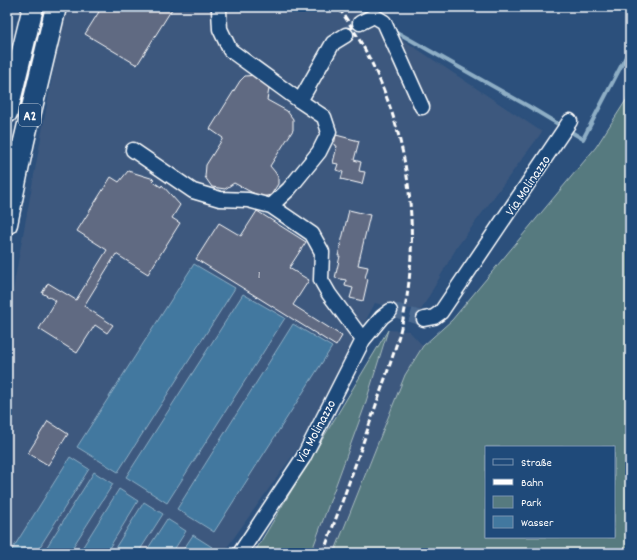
<svg xmlns="http://www.w3.org/2000/svg" width="637" height="560" font-family="Dekko,sans-serif">
	<style>
		.built { fill: #3c587e }
		.green { fill: #567a7f; stroke: #aabcbf; fill-rule: evenodd }
		.water { fill: #42789f; stroke: #8eaec5 }
		.lines { fill: none; stroke-linecap: round; stroke-linejoin: round }
		.stream { stroke: #8eaec5; stroke-width: 4 }
		.building { fill: #616a82; stroke: #fff }
		.minor-tunnel { stroke: #4c6a90; stroke-width: 14; stroke-dasharray: 14 7; stroke-linecap: butt }
		.minor-casing { stroke: #fff; stroke-width: 17 }
		.highway-casing { stroke: #fff; stroke-width: 23 }
		.minor { stroke: #1f4a7a; stroke-width: 14 }
		.highway { stroke: #1f4a7a; stroke-width: 20 }
		.rail { stroke: #fff; stroke-width: 3; stroke-dasharray: 6 3; stroke-linecap: butt }
		.labels { text-anchor: middle; stroke-width: 3; stroke-linejoin: round; paint-order: stroke }
		.number-label { font-size: 12px; fill: #d8dae0 }
		.shield { fill: #1f4a7a; stroke: #bcc9d7; stroke-width: 1 }
		.shield-label { font-size: 13px; font-weight: bold; fill: #fff }
		.street-label { font-size: 14px; fill: #fff; stroke: #1f4a7a }
	</style>
	<rect width="100%" height="100%" fill="#2c507c"/>
	<filter id="ink" filterUnits="userSpaceOnUse"><feTurbulence type="fractalNoise" baseFrequency=".025" numOctaves="2"/><feDisplacementMap in="SourceGraphic" scale="8" xChannelSelector="R" yChannelSelector="G"/><feConvolveMatrix kernelMatrix="1 2 1 2 8 2 1 2 1" color-interpolation-filters="sRGB"/></filter>
	<g filter="url(#ink)">
		<path class="built" d="M65 7H353L357 13 396 35 542 132 457 247 421 310 390 307 375 303 303 441 223 553H7V329L15 278Z
			M388 330 409 331 423 346 405 375 334 553H311L364 408Z"/>
		<path class="green" d="M630 94V553H334L405 375 423 346 452 320 596 147ZM486 447H614V537H486Z
			M388 330 364 408 311 553H254Z"/>
		<path class="water" d="M194 264 235 288 118 472 77 447Z
			M243 294 285 318 167 503 126 477Z
			M293 324 332 347 214 532 177 509Z
			M70 457 89 469 36 553H10Z
			M94 472 113 484 69 553H43Z
			M119 489 138 501 106 553H79Z
			M144 502 163 514 138 553H112Z
			M167 519 186 531 172 553H145Z
			M193 535 212 547 208 553H181Z"/>
		<g class="lines">
			<path class="stream" d="M368 16 363 14 374 7
				M393 30 528 106 583 139 630 49"/>
		</g>
		<path class="building" d="M102 7H169L172 9 137 65 85 34Z
			M258 75 266 81 269 89 267 100 287 111 293 119V130L270 166 275 172 278 177V184L271 195 262 197 251 192 234 183 225 189 212 187 205 177 206 165 223 138 210 129 240 81 245 76Z
			M336 135 359 141 354 160 361 162 359 171 365 172 362 184 341 179 343 172 336 170 338 164 333 163 337 146 334 145Z
			M128 171 154 179 152 181 161 187 162 185 180 205 172 218 180 223 148 274 116 254 84 306 113 325 107 333 95 325 77 353 39 329 56 301 42 293 48 283 76 300 107 250 77 231 111 177 119 182Z
			M349 210 370 215 358 265 368 267 365 278 368 279 363 301 350 298 353 288 345 286 346 280 335 278 340 256H338Z
			M257 211 306 242 289 268 309 280 293 305 342 336 336 346 196 259 219 223 241 236Z
			M48 421 68 434 48 465 28 453Z"/>
		<g class="lines">
			<path class="minor-tunnel" d="M346 35 360 23
				M390 311H398L424 319"/>
			<g class="minor-casing">
				<path id="minor" d="M219 10 220 29 230 50 300 101 324 117 329 132 319 152 289 189 271 206
					M360 23 374 16 384 22 422 107
					M300 101 333 43 346 35
					M133 150 193 191 220 199 248 200 271 206 312 234 322 252 321 280 329 294 363 340
					M424 319 434 317 441 312 570 121
					M240 553 303 458 363 340 382 317 390 311"/>
			</g>
			<g class="highway-casing">
				<path id="highway" d="M7 113 33 7
					M7 224 24 141 56 7"/>
			</g>
			<use href="#minor" class="minor"/>
			<use href="#highway" class="highway"/>
			<path class="rail" d="M323 553C342 503 360 452 377 402 388 369 401 337 406 303 423 199 400 92 338 7"/>
		</g>
	</g>
	<g class="labels">
		<g class="number-label">
			<text x="259" y="278">1</text>
		</g>
		<rect class="shield" x="19" y="104" width="22" height="22" rx="3"/>
		<g class="shield-label">
			<text x="30" y="120">A2</text>
		</g>
		<g class="street-label">
			<text transform="translate(527 185) rotate(-56)" y="5">Via Molinazzo</text>
			<text transform="translate(315 431) rotate(-62)" y="5">Via Molinazzo</text>
		</g>
	</g>
	<rect width="637" height="560" fill="none" stroke="#1f4a7a" stroke-width="24"/>
	<rect x="12" y="12" width="613" height="536" fill="none" stroke="#fff" stroke-width="1.5" filter="url(#ink)"/>
	<rect x="485" y="446" width="130" height="92" fill="#1f4a7a" stroke="#7992af"/>
	<rect x="493" y="459" width="20" height="6" fill="#1f4a7a" stroke="#7992af"/>
	<text x="521" y="466" font-size="12" fill="#ffffff">Straße</text>
	<rect x="493" y="479" width="20" height="6" fill="#ffffff" stroke="#7992af"/>
	<text x="521" y="486" font-size="12" fill="#ffffff">Bahn</text>
	<rect x="493" y="496" width="20" height="12" fill="#567a7f" stroke="#7992af"/>
	<text x="521" y="506" font-size="12" fill="#ffffff">Park</text>
	<rect x="493" y="516" width="20" height="12" fill="#42789f" stroke="#7992af"/>
	<text x="521" y="526" font-size="12" fill="#ffffff">Wasser</text>
</svg>
